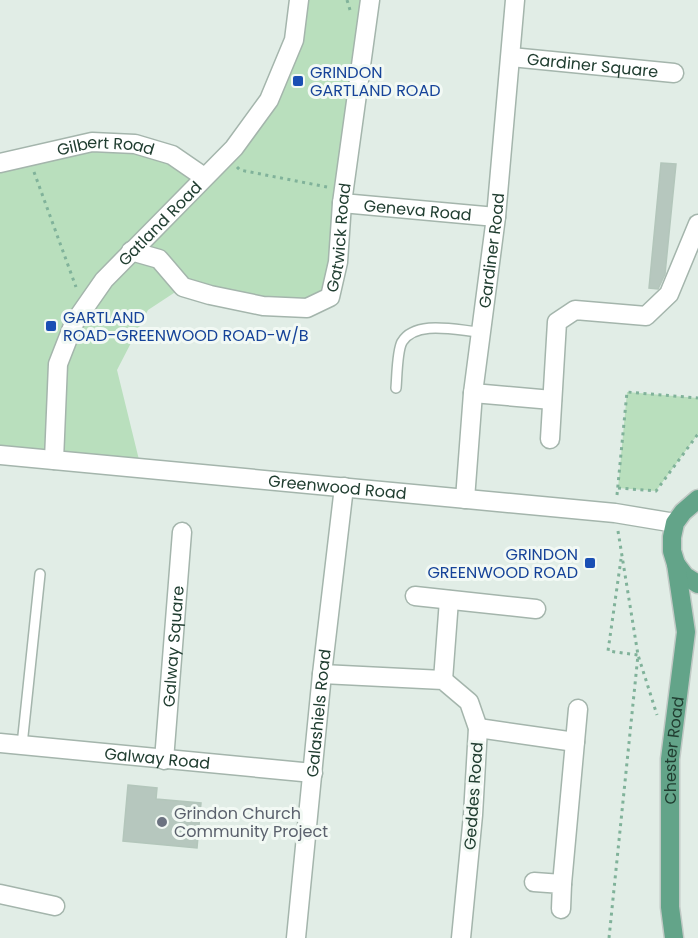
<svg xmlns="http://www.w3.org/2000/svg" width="698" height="938" font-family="Poppins,sans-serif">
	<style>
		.green { fill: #b9dfbd }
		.building { fill: #b6c7be; stroke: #b3c6bb; stroke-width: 1.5 }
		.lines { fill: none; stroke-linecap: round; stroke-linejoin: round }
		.service-casing { stroke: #a4b5ac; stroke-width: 12 }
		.minor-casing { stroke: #a4b5ac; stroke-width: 21 }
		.tertiary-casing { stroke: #a4b5ac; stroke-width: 21 }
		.primary-casing { stroke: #c1c9c5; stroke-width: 21 }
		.path { stroke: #80b29a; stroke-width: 3; stroke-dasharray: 3 4.5; stroke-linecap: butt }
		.service { stroke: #fff; stroke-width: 9 }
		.minor { stroke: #fff; stroke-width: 18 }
		.tertiary { stroke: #fff; stroke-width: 18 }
		.primary { stroke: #63a489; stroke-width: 18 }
		.transit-dot { fill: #1a4fb4; stroke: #f2f9f4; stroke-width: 2 }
		.worship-dot { fill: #6b7280; stroke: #f2f9f4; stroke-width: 2 }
		.labels { text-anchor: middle; stroke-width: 6; stroke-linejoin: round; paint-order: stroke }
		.street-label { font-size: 16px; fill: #213e31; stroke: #f2f9f4 }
		.transit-label { font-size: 16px; fill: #164399; stroke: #f2f9f4; text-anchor: start }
		.worship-label { font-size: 16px; fill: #5b616d; stroke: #f2f9f4; text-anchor: start }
	</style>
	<rect width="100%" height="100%" fill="#e1ede6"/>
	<path class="green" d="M299 0H370L330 297 307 308 183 287 148 310 117 370 141 468 0 452V163L135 144 204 177 269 100Z
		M627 392 698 398V434L656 491 618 488Z"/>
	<path class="building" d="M661 163 676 164 665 274 658 289 649 288Z
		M128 785 157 788 156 799 201 803 197 848 123 841Z"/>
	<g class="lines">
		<g class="service-casing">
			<path id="service" d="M396 388C397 377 397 351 402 342 416 319 459 331 481 332
				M22 745 40 574"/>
		</g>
		<g class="minor-casing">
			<g id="minor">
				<path id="s1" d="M511 57 674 73"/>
				<path id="s2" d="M0 163 92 142 135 144 172 155 204 177"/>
				<path id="s3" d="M342 203 496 217"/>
				<path id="s4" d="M131 251 159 259 183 287 210 295 263 306 307 308 330 297 338 262 342 203 370 0"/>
				<path d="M473 393 552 400"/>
				<path d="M550 439 557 322 575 310 646 316 669 294 698 224"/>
				<path id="s5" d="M465 499 473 393 496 217 515 0"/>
				<path d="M415 596 536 609"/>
				<path d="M322 674 443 680 469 702 478 728 473 815 461 938"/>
				<path d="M443 680 449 600"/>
				<path d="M478 728 575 742"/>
				<path id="s6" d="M0 743 313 773"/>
				<path id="s7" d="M164 760 182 532"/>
				<path d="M534 882 562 884 561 909"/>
				<path d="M562 884 578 709"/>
				<path d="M0 894 55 906"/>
				<path id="s8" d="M296 938 322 674 344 487"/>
			</g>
		</g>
		<g class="tertiary-casing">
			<g id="tertiary">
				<path id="s9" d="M0 455 615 513 675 523"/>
				<path id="s10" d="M54 460 58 364 74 323 104 280 234 148 269 100 294 40 299 0"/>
			</g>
		</g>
		<g class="primary-casing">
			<g id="primary">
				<path d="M676 564 685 576 698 584"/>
				<path id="s11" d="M674 938 670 907V759L686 632 676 564 672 551V537L675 523 683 512 698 499"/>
			</g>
		</g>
		<path class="path" d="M347 0 350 10
			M237 167 240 170 327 187
			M34 172 76 287
			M618 488 656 491 698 434
			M617 495 627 392 698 398
			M618 531 638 655 657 715
			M609 938 638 655 608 651 621 559"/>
		<use href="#service" class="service"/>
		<use href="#minor" class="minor"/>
		<use href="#tertiary" class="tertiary"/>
		<use href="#primary" class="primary"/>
	</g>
	<g class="transit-dot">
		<rect x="292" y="75" width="12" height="12" rx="3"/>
		<rect x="45" y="320" width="12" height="12" rx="3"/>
		<rect x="584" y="557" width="12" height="12" rx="3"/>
	</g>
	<circle class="worship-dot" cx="162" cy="822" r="6"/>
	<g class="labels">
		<g class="street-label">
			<text dy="6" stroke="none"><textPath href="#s1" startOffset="82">Gardiner Square</textPath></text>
			<text dy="6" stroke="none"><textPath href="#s2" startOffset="108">Gilbert Road</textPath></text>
			<text dy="6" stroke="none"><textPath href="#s3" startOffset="76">Geneva Road</textPath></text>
			<text dy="6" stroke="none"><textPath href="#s10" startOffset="272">Gatland Road</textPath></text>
			<text dy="6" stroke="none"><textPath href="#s4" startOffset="278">Gatwick Road</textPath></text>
			<text dy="6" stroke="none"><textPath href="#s5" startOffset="250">Gardiner Road</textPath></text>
			<text dy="6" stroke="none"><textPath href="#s9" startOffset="339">Greenwood Road</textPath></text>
			<text dy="6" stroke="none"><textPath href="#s7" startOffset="114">Galway Square</textPath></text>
			<text dy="6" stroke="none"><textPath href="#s8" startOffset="226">Galashiels Road</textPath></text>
			<text dy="6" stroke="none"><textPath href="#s11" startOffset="188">Chester Road</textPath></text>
			<text dy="6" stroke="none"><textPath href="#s6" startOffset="158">Galway Road</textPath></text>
			<text transform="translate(473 796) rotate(-86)" y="6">Geddes Road</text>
		</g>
		<g class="transit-label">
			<text x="310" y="78">GRINDON<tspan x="310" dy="18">GARTLAND ROAD</tspan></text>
			<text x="63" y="323">GARTLAND<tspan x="63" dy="18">ROAD-GREENWOOD ROAD-W/B</tspan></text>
			<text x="578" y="560" text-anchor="end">GRINDON<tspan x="578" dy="18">GREENWOOD ROAD</tspan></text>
		</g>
		<g class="worship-label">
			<text x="174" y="819">Grindon Church<tspan x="174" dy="18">Community Project</tspan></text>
		</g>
	</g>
</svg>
